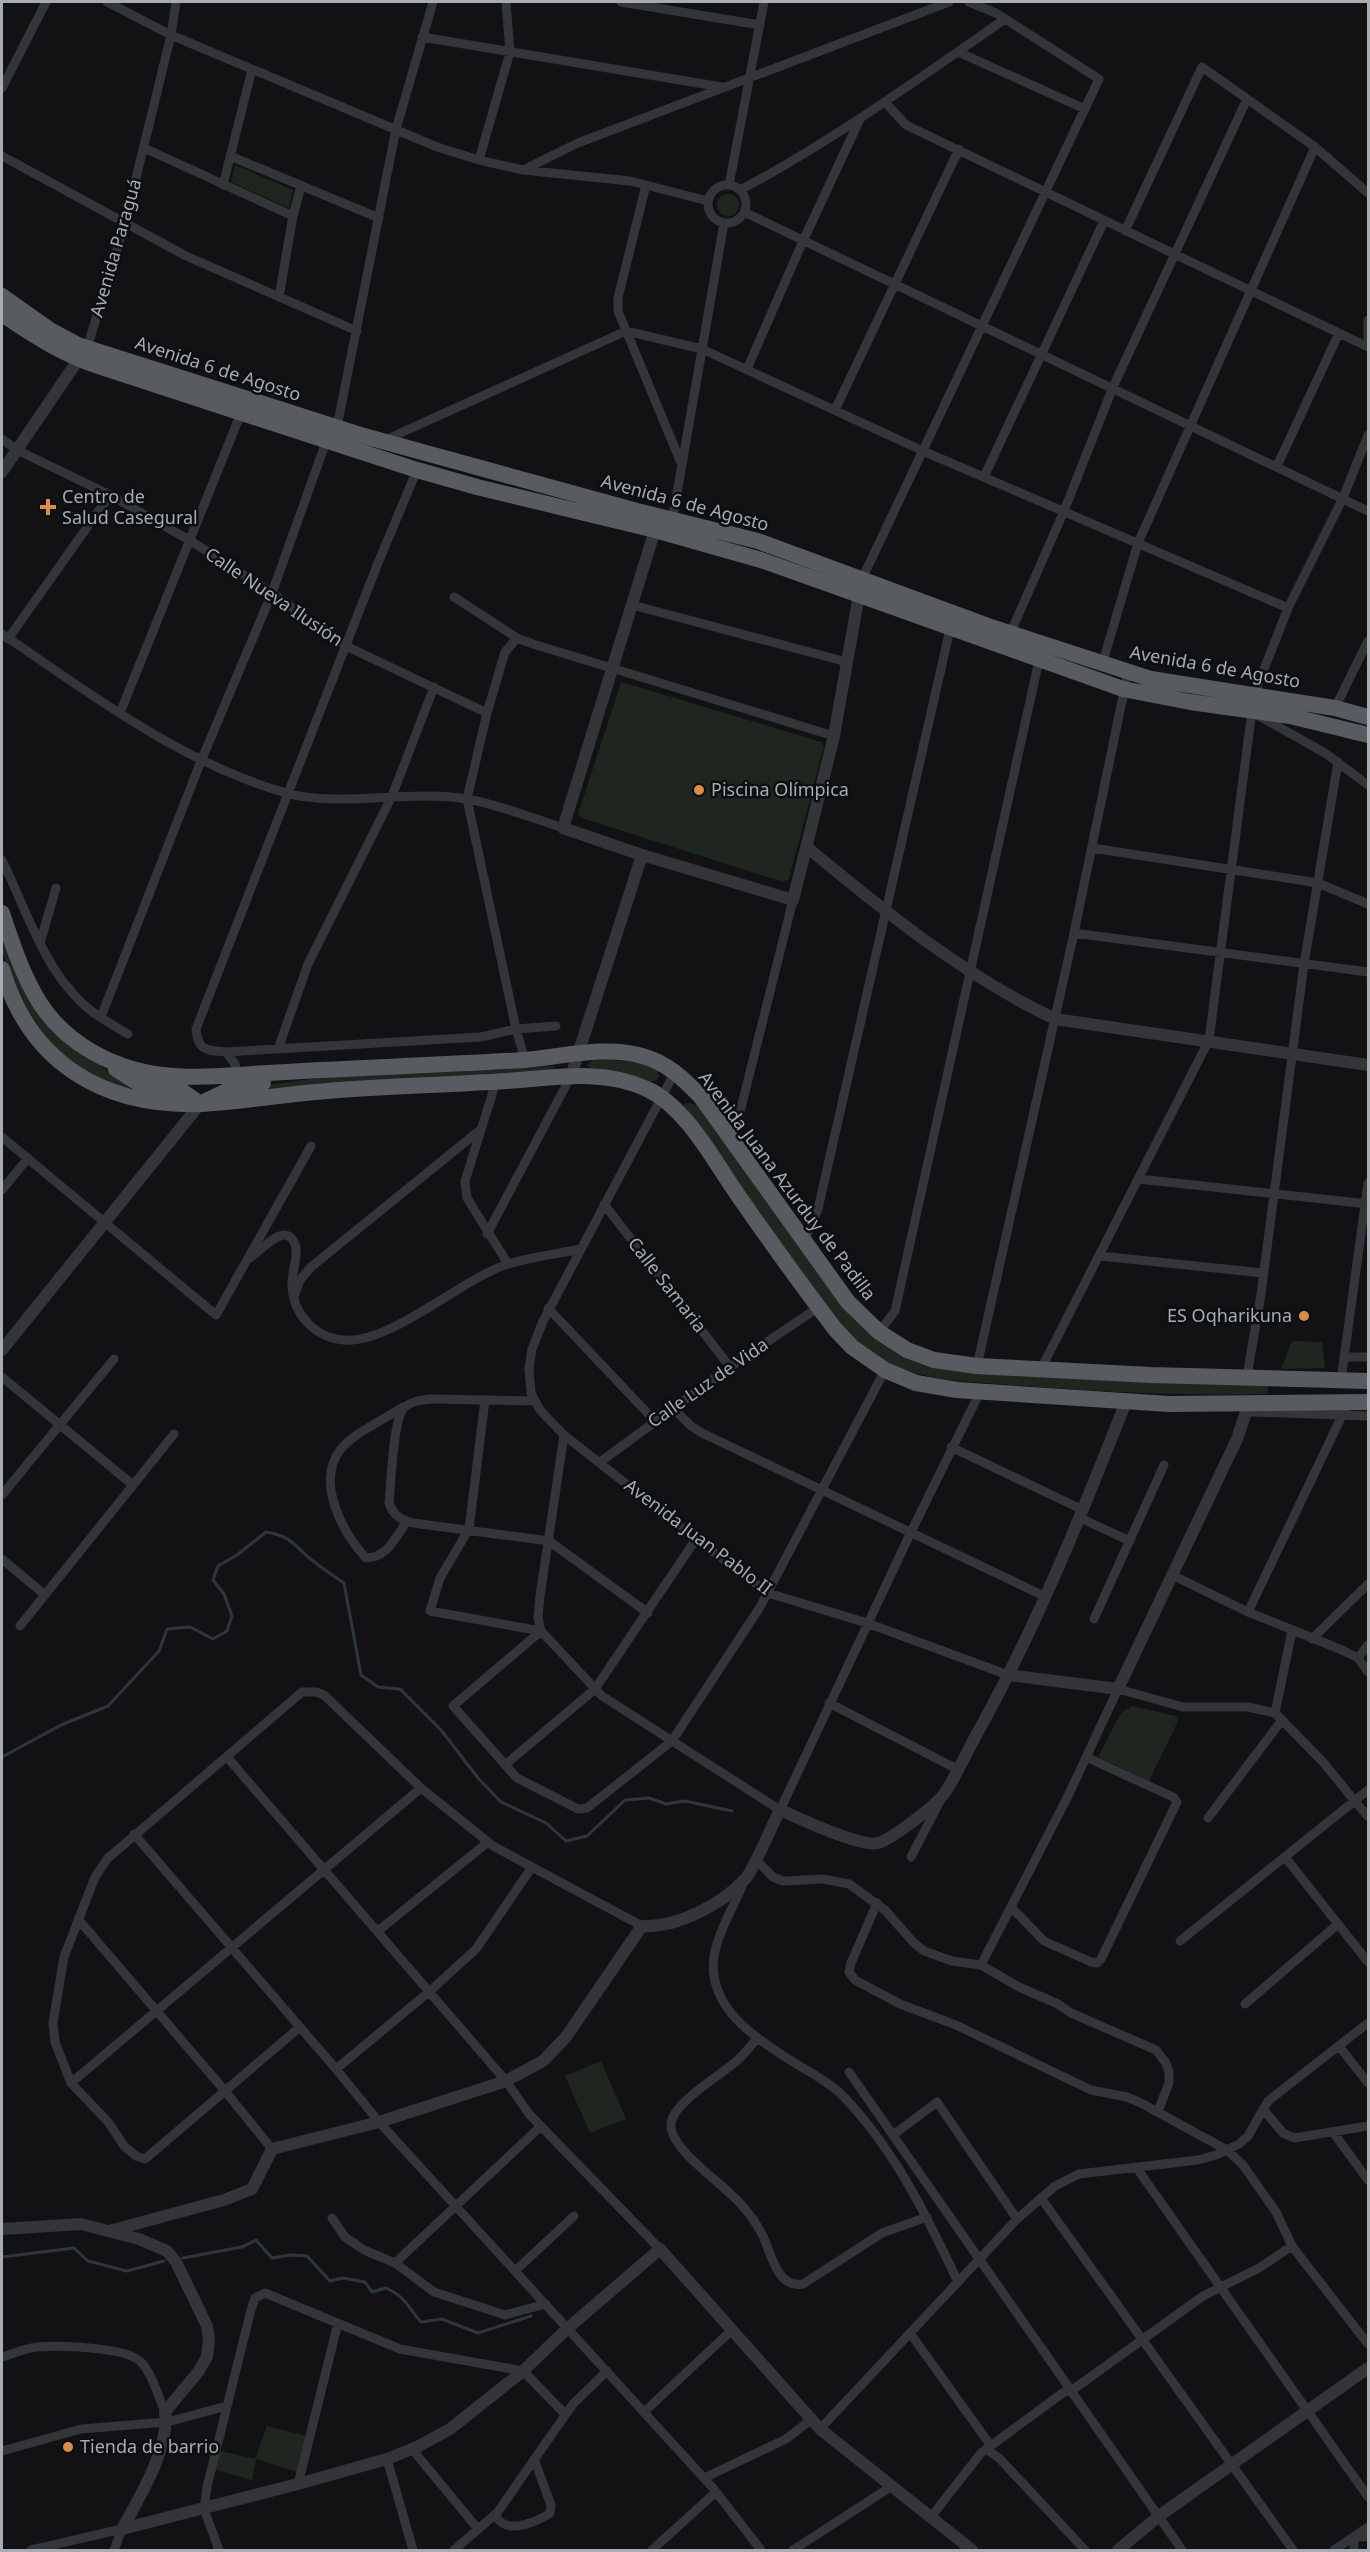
<svg xmlns="http://www.w3.org/2000/svg" width="1370" height="2552" font-family="'Noto Sans',sans-serif">
	<style>
		.green { fill: #1f261f }
		.lines { fill: none; stroke-linecap: round; stroke-linejoin: round }
		.stream { stroke: #2d373b; stroke-width: 3 }
		.minor { stroke: #343538; stroke-width: 9 }
		.tertiary { stroke: #343538; stroke-width: 12 }
		.trunk { stroke: #585c60; stroke-width: 16 }
		.poi-dot { fill: #dd8d41; stroke: #0d0e0f; stroke-width: 2 }
		.labels { text-anchor: middle; stroke-width: 5; stroke-linejoin: round; paint-order: stroke }
		.street-label { font-size: 18px; fill: #a5acb3; stroke: #0d0e0f }
		.poi-label { font-size: 18px; fill: #a5acb3; stroke: #0d0e0f; text-anchor: start }
	</style>
	<rect width="100%" height="100%" fill="#121214"/>
	<path class="green" d="M235 165 293 190 289 208 231 182Z
		M717 205a11 11 0 1 1 22 0a11 11 0 1 1-22 0Z
		M621 683 628 684 821 742 824 746 789 879 783 882 582 818 578 814Z
		M2 929 12 960 102 1067 112 1075 135 1083 132 1091 95 1077 50 1045 13 985 2 951Z
		M593 1060C616 1060 637 1060 657 1070L659 1075 657 1080 649 1082 592 1070 587 1065Z
		M553 1066 555 1071 256 1091 260 1086 340 1075Z
		M690 1103 700 1106 839 1300 866 1331 908 1357 1269 1384 1267 1394C1182 1396 1098 1392 1013 1385 977 1382 940 1382 906 1370 879 1361 858 1344 839 1324L683 1104Z
		M1292 1341 1322 1342 1325 1368 1281 1369Z
		M1132 1706 1176 1716 1178 1721 1149 1781 1098 1757 1121 1713Z
		M601 2061 626 2119 590 2133 565 2076Z
		M267 2426 306 2436 297 2472 256 2459 252 2480 216 2470 220 2451 255 2459Z"/>
	<g class="lines">
		<path class="stream" d="M2 1757 61 1725 108 1706 159 1651 167 1629 190 1627 213 1639 227 1631 232 1616 224 1594 213 1580 218 1566 237 1555 266 1532C292 1536 294 1546 313 1561 323 1569 334 1576 344 1583L361 1675 378 1687 400 1689 441 1730 478 1778 501 1802 546 1823 566 1841 587 1836 625 1800 649 1798 666 1804 685 1801 732 1811
			M2 2257 74 2248 88 2261 127 2271 164 2261
			M183 2258 242 2247 256 2240 272 2258 291 2255 307 2256 330 2281 343 2278 365 2282 372 2292 386 2288C406 2297 407 2306 421 2322L442 2319 478 2333 531 2316"/>
		<path class="minor" d="M107 2 171 35 437 147 479 160 523 170 630 181 708 201
			M621 2 760 25
			M422 37 722 87
			M958 52 1085 109
			M2 88 46 2
			M885 102 906 125 1368 347
			M144 148 293 216 279 297
			M2 156 186 256 357 331
			M230 156 379 218
			M479 160 510 52 506 2
			M523 170 578 143 949 2
			M223 185 252 69
			M646 185 618 298V311L681 463
			M729 185 764 2
			M708 204a19 19 0 1 1 38 0a19 19 0 1 1-38 0Z
			M740 190C833 141 918 79 1005 19
			M744 212 1368 511
			M293 216 301 186
			M1125 231 1202 67 1315 147 1368 193
			M1368 347V320
			M87 348 125 223 171 35 176 2
			M747 369 803 241 860 119
			M835 410 959 149
			M2 439 17 450 110 495 191 541 272 593 346 646 487 713
			M385 440 626 331 702 349 923 451 1288 608
			M1277 466 1339 333
			M984 477 1104 221
			M672 522 724 223
			M862 579 1099 79 996 13 969 2
			M454 597 517 638 533 644 834 736
			M632 605 847 662
			M2 634C91 694 181 763 286 793 339 808 411 789 467 799 500 805 532 818 563 828
			M1010 634 1064 511 1113 387 1247 99
			M517 638 505 652 487 713 467 799 516 1029 525 1060
			M8 639 110 495
			M1102 665 1138 543 1315 147
			M1335 708 1368 641
			M120 713 241 413
			M1259 716 1325 753 1368 785
			M1092 848 1318 883 1368 904
			M2 860C26 909 42 965 82 1003 95 1016 113 1025 128 1034
			M1074 933 1368 972
			M40 943 56 888
			M101 1017 201 761 272 593 327 439 337 427 396 129 433 2
			M278 1049 308 964 392 796 434 687
			M226 1052 481 1037 516 1029 556 1026
			M675 1072 543 1321 532 1349 529 1369 531 1393 540 1410 564 1435 696 1539 768 1593 867 1623 1008 1675
			M237 1075 235 1064 226 1052C206 1050 198 1051 196 1029L378 563 417 470
			M496 1082 465 1181 467 1198 508 1264
			M2 1137 216 1315 311 1146
			M733 1140 793 900
			M1139 1179 1368 1204
			M2 1190 28 1158
			M604 1204 730 1367
			M487 1234 571 1076
			M804 1242 818 1209 951 625
			M1100 1256 1263 1273
			M250 1258C258 1252 272 1237 283 1235 292 1234 296 1244 296 1250 297 1262 291 1274 292 1286 293 1314 315 1338 344 1340 391 1344 461 1279 508 1264 531 1257 556 1254 580 1249
			M294 1297 300 1280 311 1267 480 1130
			M548 1308 655 1421
			M879 1332 895 1311 1040 656
			M1345 1357H1368
			M977 1366 1074 933 1128 672
			M1041 1369 1209 1040 1254 695 1288 608 1343 498 1368 435
			M1247 1376 1261 1294 1304 964 1338 762
			M2 1377 133 1485
			M1341 1380 1368 1183
			M485 1400 469 1529 440 1578 430 1611 541 1631
			M534 1401 431 1399C421 1400 411 1401 404 1408 393 1418 391 1485 389 1503 393 1515 401 1520 413 1523L549 1541 648 1613
			M403 1407C385 1419 354 1433 341 1449 315 1481 342 1532 366 1558 387 1558 396 1537 407 1521
			M673 1408 691 1426 702 1433 1044 1596
			M1252 1412 1368 1416
			M564 1435 540 1596 538 1618 541 1631 602 1696 780 1810 911 1532 980 1392
			M951 1447 1083 1510
			M600 1462 730 1367 819 1307
			M2 1495 114 1359
			M1080 1518 1130 1541
			M2 1559 45 1595
			M1172 1575 1248 1612 1342 1650 1358 1658 1368 1672
			M1248 1612 1349 1401
			M1094 1619 1164 1465
			M20 1626 174 1434
			M541 1631 453 1706 517 1778 578 1809 587 1808 672 1741 760 1607 885 1370
			M1292 1631 1275 1713 1322 1761 1368 1817
			M1312 1639 1368 1584
			M1358 1658 1368 1645
			M829 1703 957 1769
			M227 1757 506 2081 529 2114 660 2249
			M505 1765 595 1689 696 1539
			M1208 1818 1282 1720
			M134 1834 336 2069 379 2122 713 2488 761 2550
			M911 1857 939 1803
			M1285 1857 1368 1962
			M755 1859 773 1877 783 1881 823 1879 849 1884 885 1910 913 1942 924 1951 952 1961 981 1965 1019 1987 1058 2004 1071 2013 1156 2050 1166 2063 1169 2072V2083L1158 2111
			M743 1884C734 1906 718 1932 714 1956 707 2007 753 2036 790 2060 807 2071 828 2081 843 2096 894 2149 927 2216 958 2282
			M877 1903 851 1963 849 1972 855 1980 900 2004 956 2025 1091 2090 1127 2097 1141 2103 1227 2150 1243 2165 1276 2212 1292 2246 1305 2263 1368 2344
			M1011 1907 1044 1941 1091 1962 1097 1963 1101 1959 1177 1802 1173 1797 1086 1757
			M78 1919 225 2091 272 2149
			M378 1931 488 1842
			M1180 1941 1368 1790
			M981 1965 1067 1798 1118 1689 1183 1707H1248L1275 1713
			M1245 2004 1338 1924
			M300 2027 145 2159 136 2156 124 2146 109 2123 71 2083 55 2042 53 2023 64 1957 95 1877 107 1859 302 1692H316L324 1695 421 1788 493 1846 642 1926
			M757 2039C751 2045 745 2053 739 2059 723 2074 671 2103 671 2125 670 2151 729 2187 745 2209 752 2217 758 2226 763 2236 771 2253 777 2289 803 2284L882 2233 927 2217
			M1339 2046 1368 2083
			M336 2069 430 1991 476 1949 532 1867
			M849 2072 1182 2550
			M71 2083 421 1788
			M1263 2109 1283 2133 1294 2138 1368 2126
			M1333 2132 1368 2180
			M893 2135 937 2102 1017 2219
			M1136 2167 1368 2497
			M1041 2198 1293 2550
			M332 2218 345 2237 364 2250 395 2263 434 2292 505 2315 546 2304
			M395 2263 541 2126
			M515 2271 574 2216
			M910 2333 991 2446
			M2 2357C13 2354 25 2348 37 2347 58 2345 127 2347 141 2362 153 2375 158 2396 165 2412
			M644 2412 732 2330
			M820 2429 1017 2219 1055 2186 1079 2174 1198 2160 1216 2155 1239 2144 1248 2136 1268 2101 1368 2023
			M412 2449 478 2529
			M986 2449 999 2458 1085 2550
			M2 2451 81 2429 167 2422 227 2406
			M387 2459 413 2550
			M704 2478 786 2439 812 2419
			M298 2484 338 2323
			M494 2515C498 2520 504 2526 511 2526 522 2527 541 2520 550 2513L551 2505 534 2459
			M931 2517 981 2453 1064 2392 1071 2391 1203 2296 1259 2268 1292 2246
			M31 2550 122 2529
			M114 2550 122 2529
			M219 2550 204 2509 207 2487 251 2310 255 2298 265 2293 400 2349 523 2371 565 2414
			M454 2550 497 2513 573 2404 607 2371
			M652 2550 716 2492
			M793 2550 892 2486
			M1334 2550 1368 2527
			M1354 2550V2537H1368"/>
		<path class="tertiary" d="M2 472 82 354
			M655 530 563 828 642 855 793 900 834 736 860 589
			M808 848C885 912 963 975 1055 1019L1368 1065
			M571 1076 642 855
			M2 1350 200 1104
			M1008 1675 1118 1689 1237 1439 1246 1412 1261 1407
			M2 2229 81 2224 139 2239 167 2251 176 2262 207 2326 209 2339 207 2357 198 2372 165 2412C170 2448 139 2498 122 2529
			M109 2231 224 2200 252 2189 272 2149 379 2122 506 2081 543 2061 566 2037 642 1926C677 1928 723 1904 746 1878 756 1865 771 1827 780 1810 798 1818 862 1848 878 1843 892 1839 935 1806 944 1794 956 1777 968 1749 979 1730 1037 1626 1082 1513 1126 1402
			M122 2529 298 2484 387 2459 417 2447 450 2429 523 2371 568 2328 660 2249 820 2429 972 2550
			M1118 2550 1159 2516 1368 2368"/>
		<path class="trunk" d="M2 296 50 330 78 345 364 436 637 511 758 541 988 626 1151 679 1335 708 1368 717
			M2 314C34 336 64 355 101 367L417 470 477 487 655 530 761 560 1123 689 1190 702 1290 716 1368 735
			M2 913C11 940 20 968 34 993 61 1044 117 1072 173 1076 194 1078 216 1076 237 1075 333 1068 428 1066 524 1060 562 1057 605 1045 642 1056 666 1062 684 1079 701 1097L848 1302 879 1332 907 1350 934 1360 977 1366 1151 1375 1368 1381
			M2 969C30 1063 103 1107 200 1104 242 1102 285 1094 327 1091 387 1086 446 1085 506 1081 552 1078 603 1068 647 1089 688 1108 716 1165 742 1201 772 1244 803 1287 835 1329L852 1347 885 1370 916 1383 957 1390 1169 1404 1368 1402
			M116 1069 138 1083 182 1091 200 1104 233 1088 263 1083"/>
	</g>
	<g class="poi-dot">
		<path d="M45 498h6v6h6v6h-6v6h-6v-6h-6v-6h6z"/>
		<circle cx="699" cy="790" r="6"/>
		<circle cx="1304" cy="1316" r="6"/>
		<circle cx="68" cy="2447" r="6"/>
	</g>
	<g class="labels">
		<g class="street-label">
			<text transform="translate(116 248) rotate(-74)" y="6">Avenida Paraguá</text>
			<text transform="translate(218 369) rotate(18)" y="6">Avenida 6 de Agosto</text>
			<text transform="translate(685 503) rotate(15)" y="6">Avenida 6 de Agosto</text>
			<text transform="translate(274 597) rotate(34)" y="6">Calle Nueva Ilusión</text>
			<text transform="translate(1215 667) rotate(10)" y="6">Avenida 6 de Agosto</text>
			<text transform="translate(787 1186) rotate(53)" y="6">Avenida Juana Azurduy de Padilla</text>
			<text transform="translate(667 1285) rotate(52)" y="6">Calle Samaria</text>
			<text transform="translate(708 1383) rotate(-35)" y="6">Calle Luz de Vida</text>
			<text transform="translate(698 1537) rotate(37)" y="6">Avenida Juan Pablo II</text>
		</g>
		<g class="poi-label">
			<text x="62" y="503">Centro de<tspan x="62" dy="21">Salud Casegural</tspan></text>
			<text x="711" y="796">Piscina Olímpica</text>
			<text x="1292" y="1322" text-anchor="end">ES Oqharikuna</text>
			<text x="80" y="2453">Tienda de barrio</text>
		</g>
	</g>
	<rect width="1370" height="2552" fill="none" stroke="#a5acb3" stroke-width="6"/>
</svg>
